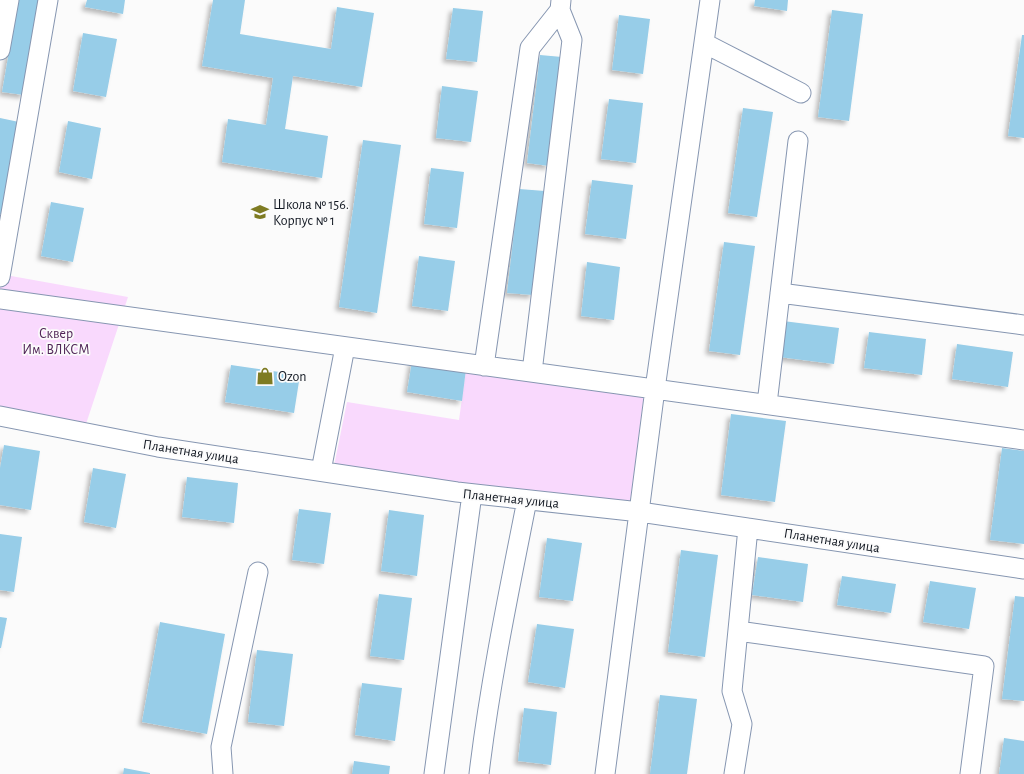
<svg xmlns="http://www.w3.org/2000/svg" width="1024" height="774" font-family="'Alegreya Sans',sans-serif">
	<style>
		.green { fill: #f9d9fd }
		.building { fill: #97cde8; filter: url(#shadow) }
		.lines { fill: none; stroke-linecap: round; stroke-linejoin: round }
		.minor-casing { stroke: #8696b1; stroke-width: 21 }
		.minor { stroke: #fff; stroke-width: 19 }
		.labels { text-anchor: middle; stroke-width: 3.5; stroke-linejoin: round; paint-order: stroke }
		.poi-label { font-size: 14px; fill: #121822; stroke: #fbfbfb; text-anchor: start }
		.park-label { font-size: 14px; fill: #502557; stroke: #fbfbfb }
		.street-label { font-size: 14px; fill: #121822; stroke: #fbfbfb }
	</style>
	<defs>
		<filter id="shadow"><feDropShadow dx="-3.5" dy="3.5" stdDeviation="2" flood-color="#0004"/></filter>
	</defs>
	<rect width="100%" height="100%" fill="#fbfbfb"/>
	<path class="green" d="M0 274 128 297 86 424 0 407Z
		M466 369 644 394 630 503 449 483 334 466 347 402 459 420Z"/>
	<path class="building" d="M18 0H39L24 95 2 92Z
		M87 0H125L123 14 85 7Z
		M213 0H245L240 34 331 49 337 7 374 13 362 87 293 76 285 129 328 136 322 178 222 162 228 119 266 125 273 78 202 66Z
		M755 0H788L787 11 754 6Z
		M453 8 483 11 477 62 446 59Z
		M832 10 863 14 849 121 818 117Z
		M619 15 650 19 643 74 612 70Z
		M83 33 117 39 106 97 73 91Z
		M1022 35H1024V138L1008 136Z
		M540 55 562 57 549 166 527 163Z
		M442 86 478 91 471 142 436 138Z
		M609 99 643 103 636 163 601 159Z
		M743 108 773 112 757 217 728 213Z
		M0 118 19 122 1 214H0Z
		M68 121 101 128 92 179 59 172Z
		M363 140 401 145 377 313 339 307Z
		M431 168 464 172 457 228 424 224Z
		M592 180 633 185 626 239 585 234Z
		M519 189 545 191 533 295 507 293Z
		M51 202 84 208 73 262 41 256Z
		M724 242 755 246 740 355 709 351Z
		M419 256 455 261 448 311 412 306Z
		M587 262 620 267 614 320 581 316Z
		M783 321 839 328 834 364 779 357Z
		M869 332 926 339 922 375 864 368Z
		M957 344 1013 352 1008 387 952 379Z
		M412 361 466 369 462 401 407 392Z
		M231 365 300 375 294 413 225 402Z
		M731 414 786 421 775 502 721 495Z
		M4 445 40 451 31 510 0 505V468Z
		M1002 448 1024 451V544L990 540Z
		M93 468 126 474 116 528 84 522Z
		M187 477 238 483 234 523 182 517Z
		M299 509 331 513 324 564 292 560Z
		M389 510 424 515 417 576 381 571Z
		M0 534 22 537 14 592 0 590Z
		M547 538 582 543 573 601 539 597Z
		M681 550 718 555 705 657 668 652Z
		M758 557 808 564 803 602 752 595Z
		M842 576 896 584 891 613 837 605Z
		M930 581 976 588 969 629 923 622Z
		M379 594 412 598 404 660 370 656Z
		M1015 596 1024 597V701L1002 699Z
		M0 617 7 618 1 648H0Z
		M160 622 225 634 207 734 142 722Z
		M537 624 574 629 565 688 528 682Z
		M257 650 293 654 284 726 248 722Z
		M362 683 402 688 395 741 355 735Z
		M660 695 697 699 687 774H650Z
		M524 708 557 712 551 765 518 761Z
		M1004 738 1024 741V774H999Z
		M354 761 390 766 389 774H352Z
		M124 768 150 773V774H123Z"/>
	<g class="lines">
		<g class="minor-casing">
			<path id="minor" d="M704 43 801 93
				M0 50 9 0
				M0 277 48 0
				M780 293 1024 325
				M0 299 1024 440
				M484 366 530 48 560 10
				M532 372 572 40 560 10 561 0
				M767 404 798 141
				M0 416 158 447 457 492 640 512 1024 569
				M321 471 345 347
				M738 631 984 666 970 774
				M223 774 221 747 258 572
				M434 774 472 494
				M479 774C490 682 509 591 527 500
				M605 774 655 389 710 0
				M734 774 742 724 732 691 748 528"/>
		</g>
		<use href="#minor" class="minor"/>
	</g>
	<defs>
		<g id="school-bare" transform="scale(1.38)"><path d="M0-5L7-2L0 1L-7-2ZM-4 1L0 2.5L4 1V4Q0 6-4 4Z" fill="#7e7b22" stroke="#fbfbfb" stroke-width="2.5" paint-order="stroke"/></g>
		<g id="shop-bare" transform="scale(1.38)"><path d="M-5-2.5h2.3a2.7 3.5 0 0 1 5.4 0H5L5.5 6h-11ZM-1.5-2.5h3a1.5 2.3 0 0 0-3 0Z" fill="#7e7b22" stroke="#fbfbfb" stroke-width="2.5" paint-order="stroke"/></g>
	</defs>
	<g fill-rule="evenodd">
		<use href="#school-bare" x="260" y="212"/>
		<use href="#shop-bare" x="265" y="376"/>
	</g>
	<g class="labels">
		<g class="poi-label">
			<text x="273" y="209">Школа № 156.<tspan x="273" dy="16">Корпус № 1</tspan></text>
			<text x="278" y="381">Ozon</text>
		</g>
		<g class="park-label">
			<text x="56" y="338">Сквер<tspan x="56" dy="16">Им. ВЛКСМ</tspan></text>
		</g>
		<g class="street-label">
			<text transform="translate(191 451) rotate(9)" y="5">Планетная улица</text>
			<text transform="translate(511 498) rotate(6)" y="5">Планетная улица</text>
			<text transform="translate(832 540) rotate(9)" y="5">Планетная улица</text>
		</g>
	</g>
</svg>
